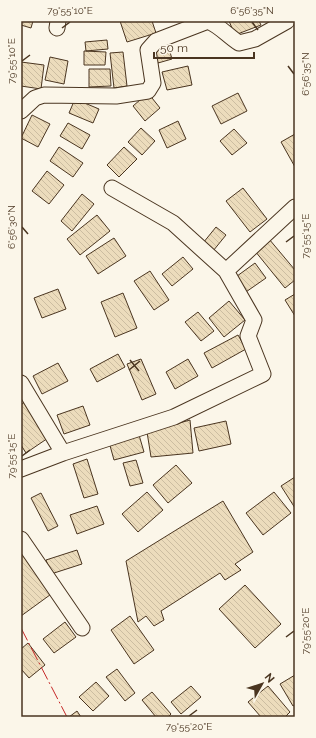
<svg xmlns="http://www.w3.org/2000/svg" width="316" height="738" font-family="Raleway,sans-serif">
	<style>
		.building { fill: url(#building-back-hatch); stroke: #4a3520 }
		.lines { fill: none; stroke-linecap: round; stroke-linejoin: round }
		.minor-casing { stroke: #4a3520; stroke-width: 17 }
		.minor { stroke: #fbf6e9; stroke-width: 15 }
		.power { stroke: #c62828; stroke-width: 1; stroke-dasharray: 14 3 2 3; stroke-linecap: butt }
		.ticks { fill: none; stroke: #4a3520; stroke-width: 1.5 }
		.neatline { fill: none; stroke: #4a3520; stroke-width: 1.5 }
		.ticks-label { font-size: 10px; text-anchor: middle; fill: #4a3520 }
	</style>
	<defs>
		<pattern id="building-back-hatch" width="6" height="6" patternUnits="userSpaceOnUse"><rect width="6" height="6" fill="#ecdcbc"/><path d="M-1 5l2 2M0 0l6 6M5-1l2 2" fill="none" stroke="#ccbda1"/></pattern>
	</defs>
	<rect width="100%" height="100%" fill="#fbf6e9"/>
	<path class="building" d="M21 21H33L31 28 21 25Z
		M120 21H152L156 33 127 42Z
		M229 21H259L261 25 235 35Z
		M107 40 108 49 86 51 85 42Z
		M168 45 172 59 158 63 154 49Z
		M84 51 106 52 105 65H84Z
		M123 52 127 86 114 88 110 53Z
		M50 57 68 61 64 84 45 80Z
		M21 62 44 65 41 89 21 86Z
		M188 66 192 85 167 90 162 72Z
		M89 69H110L111 86 89 87Z
		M148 93 160 108 145 121 133 106Z
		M238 93 247 111 221 124 212 106Z
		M75 99 99 109 93 123 69 113Z
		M32 115 50 124 38 147 21 138Z
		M178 121 186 139 167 148 159 130Z
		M68 123 90 135 82 149 60 136Z
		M141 128 155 141 142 155 128 142Z
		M234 129 247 143 232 155 220 141Z
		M295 134V167L281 142Z
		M59 147 83 163 73 177 50 161Z
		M124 147 137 159 119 177 107 165Z
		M47 171 64 185 49 204 32 191Z
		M243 188 267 219 250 232 226 201Z
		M82 194 94 204 72 231 61 221Z
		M97 215 110 231 80 255 67 239Z
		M216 227 226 235 213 251 203 243Z
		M114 238 126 256 98 274 86 256Z
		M269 239 295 270V280L285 288 255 251Z
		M183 257 193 269 172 286 162 274Z
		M255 263 266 278 243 294 233 279Z
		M150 271 169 300 154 310 134 281Z
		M58 289 66 309 42 318 34 298Z
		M123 293 137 328 115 337 101 302Z
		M295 294V316L285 300Z
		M229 301 245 320 224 337 209 318Z
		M198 312 214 331 201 341 185 322Z
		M238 335 246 349 212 368 204 353Z
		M118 354 125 367 97 382 90 369Z
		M141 359 156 394 142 400 127 364Z
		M188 359 198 376 175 389 166 372Z
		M58 363 68 381 42 394 33 376Z
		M27 400 51 436 26 453 21 445V405Z
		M83 406 90 425 64 434 57 415Z
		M190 420 193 453 151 457 147 432Z
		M226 421 231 444 199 451 194 428Z
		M139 435 144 452 114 460 109 442Z
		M87 459 98 494 84 498 73 464Z
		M136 460 143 483 130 486 123 463Z
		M176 465 192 483 168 503 153 485Z
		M295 477V508L281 486Z
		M147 492 163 510 138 532 122 514Z
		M274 492 291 513 263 535 246 513Z
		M41 493 58 526 48 531 31 498Z
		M223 501 253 552 235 564 241 570 225 580 220 573 161 611 164 620 154 626 146 616 138 622 126 561Z
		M97 506 104 524 77 534 70 515Z
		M21 546 54 592 21 616Z
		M77 550 82 564 51 574 46 560Z
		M245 585 281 624 255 648 219 609Z
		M130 616 154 650 134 664 111 630Z
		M65 622 76 637 54 653 43 639Z
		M28 643 45 665 29 678 21 669V649Z
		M117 669 135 693 125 701 106 677Z
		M295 675V705L293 706 280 684Z
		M96 682 109 696 93 711 79 697Z
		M191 686 201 697 181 714 171 702Z
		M268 686 290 712 285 717H261L248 702Z
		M152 692 171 714 168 717H156L142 700Z
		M77 711 81 717H69Z"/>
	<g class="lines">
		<g class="minor-casing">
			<path id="minor" d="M208 21C220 26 228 36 239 43L255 39 287 21
				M57 28 58 21
				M21 111 35 98 44 95 116 96 148 91 153 83 148 50 156 41 208 21
				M112 188 173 223 226 271
				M21 383 63 453
				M21 469 63 453 174 417 263 374 248 336 254 320 226 271 295 207
				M21 539 82 628"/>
		</g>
		<use href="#minor" class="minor"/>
		<path class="power" d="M21 628 67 717"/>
	</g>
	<path class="ticks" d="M252 22 258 30M62 28 70 22M22 61 30 55M288 66 294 74M22 227 28 234M286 242 294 236M130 360 139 371M129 370 140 361M22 456 30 450M286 637 294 631M189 716 197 710"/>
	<rect width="316" height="738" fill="none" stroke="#fbf6e9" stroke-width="44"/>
	<g transform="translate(262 684) rotate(51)" stroke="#fbf6e9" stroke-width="3" paint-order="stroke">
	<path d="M0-3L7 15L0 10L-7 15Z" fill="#4a3520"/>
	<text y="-6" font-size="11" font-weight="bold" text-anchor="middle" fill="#4a3520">N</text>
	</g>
	<path d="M154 52v6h100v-6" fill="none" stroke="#4a3520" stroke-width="2"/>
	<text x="160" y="52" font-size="12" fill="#4a3520" stroke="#fbf6e9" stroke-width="3" paint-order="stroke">50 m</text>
	<rect x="22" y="22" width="272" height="694" class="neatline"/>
	<g class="ticks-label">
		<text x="70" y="14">79°55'10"E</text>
		<text x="252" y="14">6°56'35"N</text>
		<text transform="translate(11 61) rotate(-90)" y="4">79°55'10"E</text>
		<text transform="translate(305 74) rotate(-90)" y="4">6°56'35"N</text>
		<text transform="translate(11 227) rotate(-90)" y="4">6°56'30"N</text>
		<text transform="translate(305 236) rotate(-90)" y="4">79°55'15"E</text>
		<text transform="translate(11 456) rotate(-90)" y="4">79°55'15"E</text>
		<text transform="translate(305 631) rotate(-90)" y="4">79°55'20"E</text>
		<text x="189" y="730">79°55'20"E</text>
	</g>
</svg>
